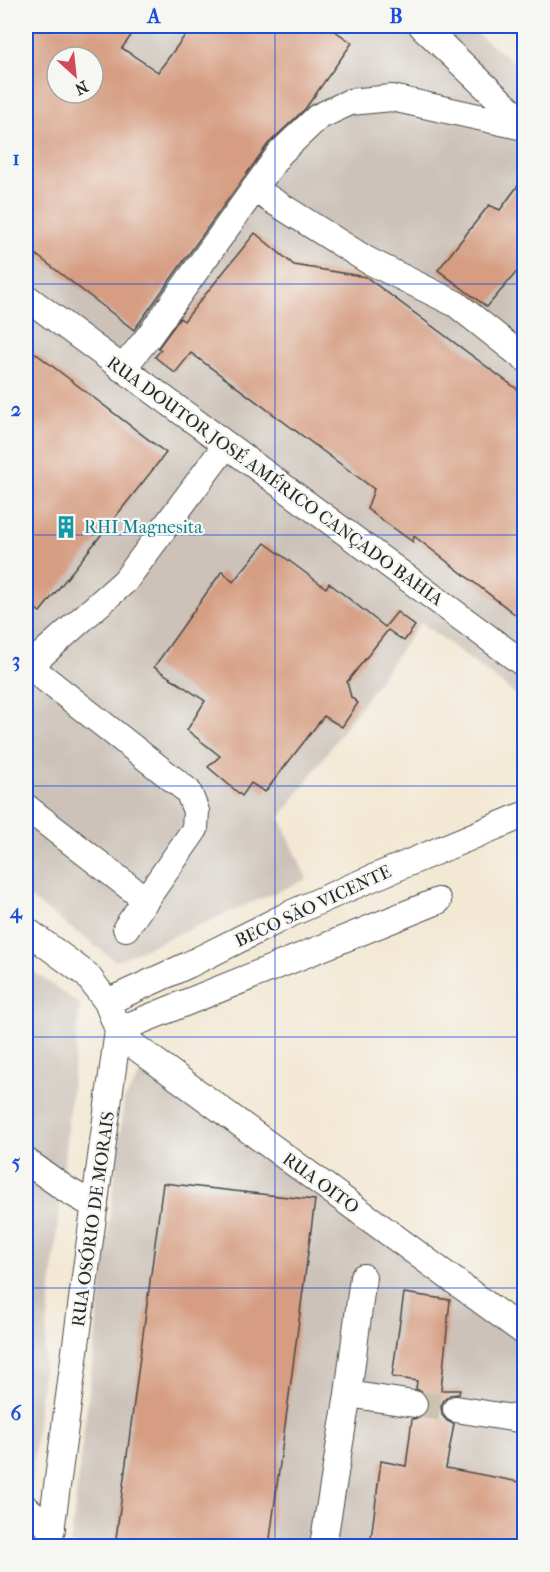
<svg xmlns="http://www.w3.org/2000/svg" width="550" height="1572" font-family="'IM FELL French Canon',serif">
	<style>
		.industrial { fill: #ccc2b9; fill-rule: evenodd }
		.building { fill: #d69d82; fill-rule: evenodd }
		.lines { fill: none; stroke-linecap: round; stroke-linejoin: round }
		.minor-tunnel { stroke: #cbc2b2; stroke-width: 26; stroke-dasharray: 26 13; stroke-linecap: butt }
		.minor-casing { stroke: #494744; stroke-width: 28 }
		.minor { stroke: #fff; stroke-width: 26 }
		.grid { fill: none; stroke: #1d4ed8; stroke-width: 1.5; stroke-opacity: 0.55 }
		.labels { text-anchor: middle; stroke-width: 4.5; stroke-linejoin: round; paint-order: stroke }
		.street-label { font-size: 18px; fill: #2b2b2b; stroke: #f6f6f2 }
		.culture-label { font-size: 18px; fill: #0d838f; stroke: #f6f6f2; text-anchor: start }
		.neatline { fill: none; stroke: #1d4ed8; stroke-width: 2 }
		.grid-label { font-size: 20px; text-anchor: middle; font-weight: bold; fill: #1d4ed8 }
	</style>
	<rect width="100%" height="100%" fill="#f6f6f2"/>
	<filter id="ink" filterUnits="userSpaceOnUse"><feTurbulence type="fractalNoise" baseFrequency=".0167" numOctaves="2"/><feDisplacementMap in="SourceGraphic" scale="12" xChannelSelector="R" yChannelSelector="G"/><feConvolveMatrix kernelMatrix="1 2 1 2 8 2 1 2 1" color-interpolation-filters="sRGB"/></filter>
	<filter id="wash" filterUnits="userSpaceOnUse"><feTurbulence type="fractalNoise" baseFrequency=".008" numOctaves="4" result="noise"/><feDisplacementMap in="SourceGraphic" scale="24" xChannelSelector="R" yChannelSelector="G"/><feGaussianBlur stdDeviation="1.35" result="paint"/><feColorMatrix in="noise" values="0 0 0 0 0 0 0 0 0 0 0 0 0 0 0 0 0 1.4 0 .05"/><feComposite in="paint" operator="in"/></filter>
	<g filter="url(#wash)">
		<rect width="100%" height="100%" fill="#f3e8d4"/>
		<path class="industrial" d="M28 26H466L524 69V701L421 622 280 818 307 879 116 961 26 895V29ZM57 57H93V93H57Z
			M26 966 80 1005 26 1535Z
			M152 1057 524 1340V1546H70L124 1100Z"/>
		<g id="blocks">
			<path class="building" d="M35 26H138L122 48 158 72 192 26H328L352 43 305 109 268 144 134 330 26 247V38ZM57 57H93V93H57Z
				M525 176V262L487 307 438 270 489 205 500 210Z
				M255 233 294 265 366 277 525 395V622L414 536 413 542 367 509 374 489 191 353 175 373 155 357 161 350 158 348 180 318 184 321Z
				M26 346 166 453 40 612 26 602Z
				M265 543 326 588 329 583 385 627 397 612 415 626 404 641 388 630 347 682 351 697 358 703 342 727 324 716 265 792 251 783 242 796 208 767 220 756 187 730 205 701 154 667 222 571 233 582Z
				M163 1183 315 1200 269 1546H115Z
				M404 1293 450 1300 441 1390H460L459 1394 450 1395 444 1400 441 1406 442 1415 447 1421 454 1424 446 1468 525 1483V1546H370L381 1461 406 1466 412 1419 419 1418 425 1414 429 1406 428 1399 424 1393 416 1389 417 1381 392 1377Z"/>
		</g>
	</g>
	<g filter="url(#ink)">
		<use href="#blocks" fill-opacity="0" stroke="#494744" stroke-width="1.5"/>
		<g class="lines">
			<path class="minor-tunnel" d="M414 1404 456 1409"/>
			<g class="minor-casing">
				<path id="minor" d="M422 26 524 123
					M254 189 367 260 456 304 524 358
					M26 297 524 664
					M122 369 149 336 280 153 318 117 350 102 392 98 524 127
					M26 664 29 666 125 581 226 445
					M29 666 188 791 196 811 195 829 126 928
					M26 807 146 900
					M26 930 87 975 107 1002 118 1030 49 1546
					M107 1002 188 965 290 914 351 887 521 816
					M118 1030 438 901
					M118 1034 524 1332
					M26 1161 67 1190 95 1206
					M348 1394 363 1277
					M456 1409 524 1420
					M26 1508 52 1529
					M323 1546 348 1394 414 1404"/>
			</g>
			<use href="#minor" class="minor"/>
		</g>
	</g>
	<path class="grid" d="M275 26V1546M26 284H524M26 535H524M26 786H524M26 1037H524M26 1288H524"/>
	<defs>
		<g id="building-bare" transform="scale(1.8)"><path d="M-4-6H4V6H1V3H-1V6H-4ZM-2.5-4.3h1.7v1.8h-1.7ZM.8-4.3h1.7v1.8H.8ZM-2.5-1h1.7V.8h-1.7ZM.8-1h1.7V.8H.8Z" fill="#0f9aa8" stroke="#f6f6f2" stroke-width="2.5" paint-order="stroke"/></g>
	</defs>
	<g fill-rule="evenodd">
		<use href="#building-bare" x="66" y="527"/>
	</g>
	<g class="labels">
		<g class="street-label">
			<text transform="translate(275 481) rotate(36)" y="6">RUA DOUTOR JOSÉ AMÉRICO CANÇADO BAHIA</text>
			<text transform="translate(313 906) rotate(-25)" y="6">BECO SÃO VICENTE</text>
			<text transform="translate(321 1183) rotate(36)" y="6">RUA OITO</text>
			<text transform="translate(93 1219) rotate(-82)" y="6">RUA OSÓRIO DE MORAIS</text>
		</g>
		<g class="culture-label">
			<text x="84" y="533">RHI Magnesita</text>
		</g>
	</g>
	<rect width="550" height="1572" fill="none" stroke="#f6f6f2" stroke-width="66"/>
	<g transform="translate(75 75) rotate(153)"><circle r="28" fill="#f6f6f2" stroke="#a5a5a2" stroke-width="1.5"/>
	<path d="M0-4.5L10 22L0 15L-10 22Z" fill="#d1495b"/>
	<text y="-9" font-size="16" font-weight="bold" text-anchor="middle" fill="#2b2b2b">N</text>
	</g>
	<rect x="33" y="33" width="484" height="1506" class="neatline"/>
	<g class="grid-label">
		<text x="154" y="23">A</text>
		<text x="396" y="23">B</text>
		<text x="16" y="165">1</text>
		<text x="16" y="416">2</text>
		<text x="16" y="667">3</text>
		<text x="16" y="918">4</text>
		<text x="16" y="1169">5</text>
		<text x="16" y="1420">6</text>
	</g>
</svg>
